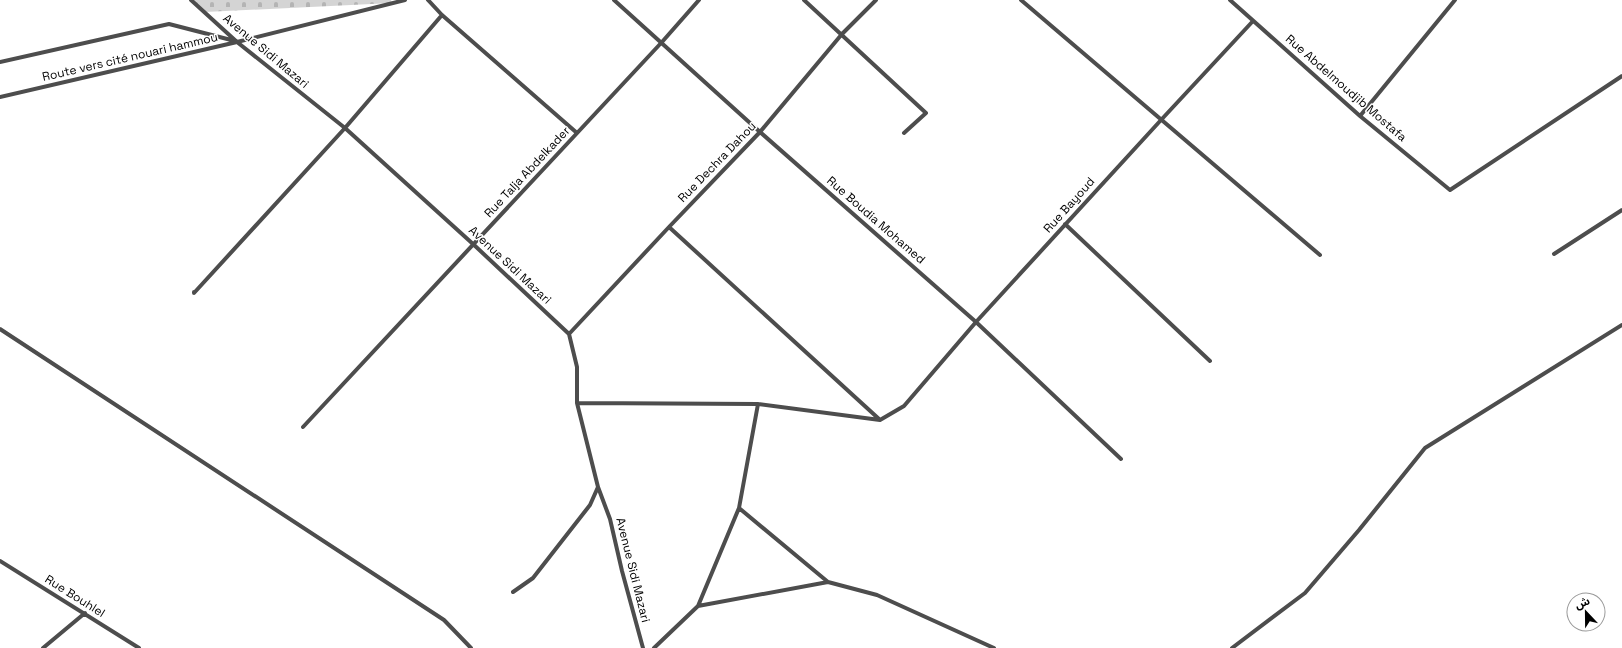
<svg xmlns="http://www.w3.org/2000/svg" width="1622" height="648" font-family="'Space Grotesk','Noto Sans Arabic',sans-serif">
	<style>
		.cemetery { fill: url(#cemetery-stones) }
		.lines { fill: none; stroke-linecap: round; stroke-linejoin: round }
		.street { stroke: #4d4d4d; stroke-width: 4 }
		.labels { text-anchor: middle; stroke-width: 3; stroke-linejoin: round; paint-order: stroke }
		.street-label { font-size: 12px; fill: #000; stroke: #fff }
	</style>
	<defs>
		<pattern id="cemetery-stones" width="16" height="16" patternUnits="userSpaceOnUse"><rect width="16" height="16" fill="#d4d4d4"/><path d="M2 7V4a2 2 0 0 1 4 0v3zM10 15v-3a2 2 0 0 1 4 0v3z" fill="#b4b4b4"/></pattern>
	</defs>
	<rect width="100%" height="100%" fill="#fff"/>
	<path class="cemetery" d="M192 0H391L392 3 205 12Z"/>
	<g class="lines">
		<path class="street" d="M191 0 237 42 345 128 473 244 569 334 577 367V403L598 487 610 519 622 571 643 648
			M428 0 442 15 577 133
			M614 0 760 132 976 322 1121 459
			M804 0 926 113 904 133
			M1021 0 1320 255
			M1230 0 1360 116 1450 190 1622 76
			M0 62 169 24 235 41
			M0 97 237 42 405 0
			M1360 116 1455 0
			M1065 224 1210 361
			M669 227 879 419
			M1554 254 1622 210
			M194 292V293L345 128 442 15
			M0 329 444 620 471 648
			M569 334 669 227 760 132 842 34 876 0
			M577 403 758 404 880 420 904 406 976 322 1161 120 1253 21
			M303 427 662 42 699 0
			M739 508 828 582
			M0 561 139 648
			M513 592 533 578 590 505 598 487
			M698 606 828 582 877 595 994 648
			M43 648 85 613
			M654 648 698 606 739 508 758 404
			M1232 648 1305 593 1359 530 1425 448 1622 325"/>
	</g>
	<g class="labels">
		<g class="street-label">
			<text transform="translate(266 51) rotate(40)" y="4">Avenue Sidi Mazari</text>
			<text transform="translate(130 57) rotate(-13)" y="4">Route vers cité nouari hammou</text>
			<text transform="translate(1346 88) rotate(41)" y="4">Rue Abdelmoudjib Mostafa</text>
			<text transform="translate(717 162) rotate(-46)" y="4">Rue Dechra Dahou</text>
			<text transform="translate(527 172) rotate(-47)" y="4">Rue Talja Abdelkader</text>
			<text transform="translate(1069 205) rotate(-48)" y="4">Rue Bayoud</text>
			<text transform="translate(876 220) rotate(41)" y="4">Rue Boudia Mohamed</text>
			<text transform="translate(510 265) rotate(43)" y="4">Avenue Sidi Mazari</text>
			<text transform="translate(633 570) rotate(76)" y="4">Avenue Sidi Mazari</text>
			<text transform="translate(75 596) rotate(32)" y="4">Rue Bouhlel</text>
		</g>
	</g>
	<g transform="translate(1586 612) rotate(338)"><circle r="19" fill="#ffffff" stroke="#999999"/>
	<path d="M0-3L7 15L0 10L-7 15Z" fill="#000000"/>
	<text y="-6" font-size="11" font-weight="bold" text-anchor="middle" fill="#000000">ش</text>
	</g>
</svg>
